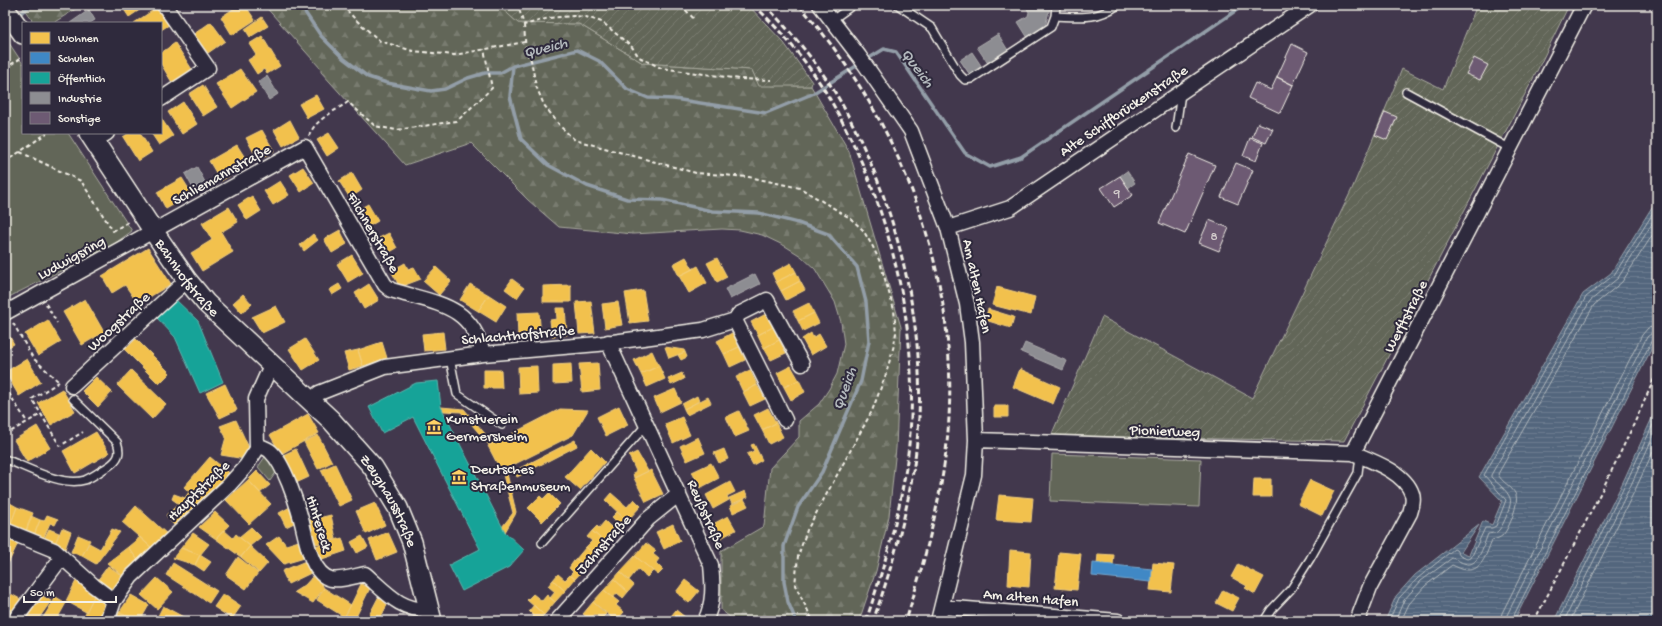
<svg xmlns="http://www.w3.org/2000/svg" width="1662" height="626" font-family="'Gochi Hand',sans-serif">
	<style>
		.green { fill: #626658; stroke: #abaca0 }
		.forest { fill: url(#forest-firs); stroke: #abaca0 }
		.garden { fill: url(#garden-furrows); stroke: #abaca0 }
		.water { fill: url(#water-rules); stroke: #939ea8 }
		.homes { fill: #f2c14e; stroke: #f3cf7c }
		.schools { fill: #3f88c5; stroke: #75a8d0 }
		.public { fill: #17a398; stroke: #59bab0 }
		.industry { fill: #8d8d92; stroke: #acabac }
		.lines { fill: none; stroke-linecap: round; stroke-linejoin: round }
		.shore { stroke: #b3b9bd; stroke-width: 1 }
		.stream { stroke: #939ea8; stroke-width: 3.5 }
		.building { fill: #6d5a73; stroke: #f4f1e8 }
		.lane-casing { stroke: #f4f1e8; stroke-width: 10 }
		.street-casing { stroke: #f4f1e8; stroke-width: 17 }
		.secondary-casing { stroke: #f4f1e8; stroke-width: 22 }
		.path { stroke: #f4f1e8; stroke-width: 2; stroke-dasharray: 4 3; stroke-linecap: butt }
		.lane { stroke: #2f2a3d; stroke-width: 7 }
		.street { stroke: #2f2a3d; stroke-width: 14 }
		.secondary { stroke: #2f2a3d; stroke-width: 19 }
		.rail { stroke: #f4f1e8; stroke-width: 3; stroke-dasharray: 6 3; stroke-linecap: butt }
		.labels { text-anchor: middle; stroke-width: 4; stroke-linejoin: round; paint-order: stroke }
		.number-label { font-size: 13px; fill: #d2cbcb }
		.street-label { font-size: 15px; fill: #f4f1e8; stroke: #2f2a3d }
		.poi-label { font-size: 15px; fill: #f4f1e8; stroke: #2f2a3d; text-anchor: start }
		.water-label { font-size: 16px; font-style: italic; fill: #b3b9bd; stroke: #2f2a3d }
	</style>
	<defs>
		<pattern id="forest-firs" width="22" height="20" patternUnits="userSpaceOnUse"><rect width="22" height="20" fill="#626658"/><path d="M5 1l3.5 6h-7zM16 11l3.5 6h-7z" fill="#797c70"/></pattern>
		<pattern id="garden-furrows" width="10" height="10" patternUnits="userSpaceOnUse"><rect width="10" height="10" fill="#626658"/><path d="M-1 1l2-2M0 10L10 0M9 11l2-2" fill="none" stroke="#797c70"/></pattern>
		<pattern id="water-rules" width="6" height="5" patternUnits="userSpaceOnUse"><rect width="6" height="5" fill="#52667d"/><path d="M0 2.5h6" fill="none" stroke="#6c7c8f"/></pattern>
	</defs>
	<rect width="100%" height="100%" fill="#42384d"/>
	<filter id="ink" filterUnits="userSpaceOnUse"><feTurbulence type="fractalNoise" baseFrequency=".025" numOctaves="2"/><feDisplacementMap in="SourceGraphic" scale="8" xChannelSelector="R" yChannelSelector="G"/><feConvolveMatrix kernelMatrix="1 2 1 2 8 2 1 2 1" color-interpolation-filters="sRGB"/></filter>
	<g filter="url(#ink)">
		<path class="green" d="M5 37 23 64V133H68L132 231 114 244 5 299Z
			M267 454 279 468 270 481 258 467Z
			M1052 454 1201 459 1199 507 1050 501Z"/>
		<path class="forest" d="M21 5H82L53 23H34Z
			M264 5H498L518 23 579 24 643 63 752 70 759 85 811 86 849 151 901 327 896 448 889 516 876 571 859 621H735L721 610V551L764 526 770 468 799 437V421L819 404 829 389 837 374 844 344 841 322 835 302 815 269 801 256 785 246 762 235 740 230 722 229 633 234 559 227 528 200 471 143 405 165 321 72V69Z"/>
		<path class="garden" d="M498 5H748L784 43 812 82 811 86H759L752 70 643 63 579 24 518 23Z
			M1477 5H1569L1535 75 1344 441 1051 436 1102 317 1252 398 1352 189 1402 69 1443 89Z"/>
		<path class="water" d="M1657 199V338L1514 621H1385L1396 596 1415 575 1479 525 1461 552 1469 555 1483 521 1492 525 1502 501 1479 477 1583 294 1611 273Z
			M1657 407V621H1554L1623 482Z"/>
		<path class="homes" d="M121 5H147L129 17Z
			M239 5H245L255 20 232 35 221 17Z
			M158 7 169 25 161 30V23H134Z
			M262 17 268 26 250 37 245 29Z
			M211 22 225 41 208 53 194 34Z
			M262 36 280 66 267 74 264 69 257 74 248 60 256 55 249 44Z
			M175 43 193 71 173 84 161 64V53Z
			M240 69 256 92 232 108 216 84Z
			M203 85 217 107 203 116 189 94Z
			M316 95 324 109 307 118 299 104Z
			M183 102 197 124 182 134 168 112Z
			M161 118 173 136 159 145 151 133H161Z
			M290 120 299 137 283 146 274 130Z
			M262 130 274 151 258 160 246 138Z
			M129 133H140L152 152 138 161 123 137Z
			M329 133 339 148 327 156 317 140Z
			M237 145 249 164 221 181 209 161Z
			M303 167 314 183 301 192 290 175Z
			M352 173 362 190 350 198 339 181Z
			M182 178 192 194 166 209 157 192Z
			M280 181 289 195 273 205 264 191Z
			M252 196 261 211 247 220 238 205Z
			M368 204 378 221 366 228 356 211Z
			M229 207 238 222 221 232 233 252 202 271 191 253 212 240 202 223Z
			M340 230 347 244 332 253 324 239Z
			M389 233 397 248 383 256 375 240Z
			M313 234 318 240 304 251 300 245Z
			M148 248 171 284 138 304 125 285 112 293 102 276Z
			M352 255 363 273 348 282 337 264Z
			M686 257 693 269 679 276 673 264Z
			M717 258 727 277 717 282 707 263Z
			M405 263 408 269 414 267 421 279 400 287 391 271Z
			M791 263 796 272 776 282 772 273Z
			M698 266 707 283 689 293 679 276Z
			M436 267 451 281 439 295 423 281Z
			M796 272 800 281 781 291 776 282Z
			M512 279 524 288 517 298 505 289Z
			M800 281 805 290 786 300 781 291Z
			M339 284 342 289 332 295 329 290Z
			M369 284 379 300 364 309 355 293Z
			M470 284 489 295 478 311 460 300Z
			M571 285V302H543V286Z
			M997 287 1035 297 1031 315 992 305Z
			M643 290 648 321 630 323 625 293Z
			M243 294 252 304 242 313 233 303Z
			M489 295 506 306 496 322 478 311Z
			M85 299 104 332 82 345 63 312Z
			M591 301 595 333 579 334 576 302Z
			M618 302 622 325 605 328 602 304Z
			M809 303 814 313 798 321 793 311Z
			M276 306 285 322 262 333 252 317Z
			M556 308H565L567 335 552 336 550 320 557 319Z
			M988 309 1014 317 1011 328 985 320Z
			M539 312 541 337 518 338 517 313Z
			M814 313 819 323 803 331 798 321Z
			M766 314 773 327 758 335 751 322Z
			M48 320 61 342 38 356 25 334Z
			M773 327 779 340 764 348 758 335Z
			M443 332 445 349 424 351 422 334Z
			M732 333 739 347 724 354 717 341Z
			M811 333 813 338 819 334 826 346 811 355 802 339Z
			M10 337 14 344 5 349V340Z
			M136 339 170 373 159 384 125 350Z
			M305 339 319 360 303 370 289 349Z
			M779 340 786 353 771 360 764 348Z
			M382 342 387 358 363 366 358 350Z
			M665 347 684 350 685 352 669 358Z
			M739 347 745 360 730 367 724 354Z
			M358 350 363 366 349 370 344 353Z
			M652 351 659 366 641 374 634 360Z
			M685 352 687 357 681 360 678 355Z
			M27 359 41 382 19 396 5 372Z
			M598 363 600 390 582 392 579 364Z
			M571 364 572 383 553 384V365Z
			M537 366 538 393 519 394 518 367Z
			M659 366 665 379 647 387 641 374Z
			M791 366 799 380 784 387 777 373Z
			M1020 369 1060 387 1053 404 1013 387Z
			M131 370 166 404 152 419 117 385Z
			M484 370H501L502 388H484Z
			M750 370 757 385 743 392 736 377Z
			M682 373 684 379 671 385 668 379Z
			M96 377 112 392 98 407 82 391Z
			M799 380 805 392 791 400 784 387Z
			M225 384 237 410 220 418 206 393Z
			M757 385 765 399 750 406 743 392Z
			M62 389 75 411 51 425 38 403Z
			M675 389 681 402 660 412 654 398Z
			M697 396 699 401 684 409 682 404Z
			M708 397 711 403 687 415 684 409Z
			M619 406 628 425 606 436 597 417Z
			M994 406H1008V417H994Z
			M441 407 464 409 493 443 489 445 461 412 444 411Z
			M768 408 776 423 762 430 754 415Z
			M560 409 588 410 573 435 501 471 488 446Z
			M739 411 749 431 735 437 726 417Z
			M5 414 10 422 5 426Z
			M308 414 319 433 281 454 270 435Z
			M682 417 690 435 673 443 665 424Z
			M236 420 250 450 245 459 221 455 226 437 220 426Z
			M776 423 783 437 769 444 762 430Z
			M37 426 50 448 27 462 14 440Z
			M96 432 109 453 75 473 63 451Z
			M318 435 332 462 318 469 304 442Z
			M698 437 705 453 687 461 680 446Z
			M575 440 577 446 517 477 514 471Z
			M754 444 762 460 753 465 747 454 754 451 751 445Z
			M591 448 605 462 580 490 565 477Z
			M296 449 309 477 296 483 283 455Z
			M724 449 728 459 719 463 714 453Z
			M637 452 648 471 634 478 633 473 636 471 629 456Z
			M210 457 233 476 204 506 184 487Z
			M711 463 719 478 700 488 692 472Z
			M335 464 352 500 339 506 321 470Z
			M506 469 516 512 515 515 505 532 502 527 513 513 502 471Z
			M651 470 663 494 646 502 634 478Z
			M257 471 270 485 260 493 248 480Z
			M1254 479H1271V497H1253Z
			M248 480 271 504 249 524 226 500Z
			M1310 480 1334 491 1322 516 1298 504Z
			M730 482 735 492 727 496 729 500 713 509 706 495Z
			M745 491 748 497 732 504 729 498Z
			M189 492 204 506 191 517 179 504 172 499 174 494 185 498Z
			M549 493 560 504 542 522 528 508 540 496 543 499Z
			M611 493 627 507 634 499 641 506 627 521 605 500Z
			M999 495 1033 498 1031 522 996 520Z
			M744 499 748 506 733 513 730 506Z
			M5 501 10 503 5 517Z
			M10 503 17 507 10 526 5 524V517Z
			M375 503 385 525 366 534 356 511Z
			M179 504 191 517 177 529 166 515Z
			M136 506 168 535 154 550 122 522Z
			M292 506 300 520 286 527 279 513Z
			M17 507 33 513 26 532 10 526Z
			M215 512 229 525 216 539 199 527Z
			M617 512 627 521 617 533 611 527 616 521 612 517Z
			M47 515 58 519 55 525 50 523 43 539 34 535 40 520 44 521Z
			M331 515 336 539 316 544 310 520Z
			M31 516 40 520 35 533 26 530Z
			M728 516 736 530 721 538 713 524Z
			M605 521 617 533 607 544 592 531 597 526 599 528Z
			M673 524 680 541 664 549 656 532Z
			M251 527 261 537 250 546 239 537Z
			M62 528 71 532 65 549 55 544Z
			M49 529 59 533 55 544 44 539Z
			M112 529 120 532 96 564 82 556 89 543 100 549Z
			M224 530 233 538 236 534 250 546 241 557 216 539Z
			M592 531 607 544 596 556 586 547 592 541 587 537Z
			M388 532 397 552 377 560 369 540Z
			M193 533 209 544 200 555 181 548Z
			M78 535 90 540 82 556 71 552Z
			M5 536 19 541 5 570Z
			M279 536 286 545 302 540 308 557 284 564 266 545Z
			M362 536 368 547 357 553 351 542Z
			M140 537 154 550 140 563 128 547Z
			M342 538 346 551 319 560 315 546Z
			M646 543 656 551 653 554 659 559 656 563 663 570 658 575 635 556Z
			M250 546 268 563 259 573 241 557Z
			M128 547 140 563 123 576 107 563Z
			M586 547 596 556 586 567 576 559Z
			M181 548 200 555 195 565 173 558Z
			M1010 550 1031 552 1029 587 1008 585Z
			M1059 552 1081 554 1077 590 1055 588Z
			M1098 554 1114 555 1113 565 1097 564Z
			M200 555 211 562 204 571 195 565Z
			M635 556 653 571 647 577 638 569 629 580 620 572Z
			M238 557 258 573 246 589 226 575Z
			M576 558 586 567 575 579 570 575 573 572 569 568Z
			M308 560 313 572 288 584 282 571Z
			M173 563 217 591 209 603 166 575Z
			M1153 563 1174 565 1171 592 1150 590Z
			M1238 564 1264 577 1255 594 1245 588 1247 586 1231 577Z
			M108 566 123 576 112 592 97 581Z
			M620 572 634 585 628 592 614 579Z
			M315 574 324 588 313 603 294 592 305 585Z
			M558 574 565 580 570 575 575 579 565 591 553 580Z
			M157 578 173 592 157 609 141 595Z
			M614 579 628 592 623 598 617 593 613 598 604 590Z
			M553 580 565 591 555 602 550 598 555 592 548 586Z
			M685 580 699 591 689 603 676 592Z
			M76 581 95 594 86 612 66 601Z
			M361 584 370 588 354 621H343Z
			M324 588 351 605 344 617 317 600Z
			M604 590 619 602 616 605 624 612 616 621 593 602Z
			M1223 590 1239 598 1232 611 1216 603Z
			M11 594 22 600 8 621H5V604Z
			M39 594 51 601 37 621H20Z
			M95 594 109 602 100 621H93L84 617Z
			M223 594 241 606 232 619 214 607Z
			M533 594 542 601 547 595 555 602 544 615 527 600Z
			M131 595 149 605 140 621 119 613Z
			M379 596 387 605 379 621H366Z
			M56 597 66 603 56 621H41Z
			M593 602 606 614 601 619 595 614 590 620 583 614Z
			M534 605 544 615 538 621H529L534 616 529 611Z
			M163 606 189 620 188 621H158L156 620Z
			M676 610 690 621H667Z
			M119 613 140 621H116Z
			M959 617 1005 621H959Z"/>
		<path class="schools" d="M1093 563 1152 569 1151 582 1092 576Z"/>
		<path class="public" d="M176 300 198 321 223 382 200 393 175 337 157 318Z
			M438 381 441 407 505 532 524 550 509 567 462 591 449 565 480 549 413 417 382 433 369 407 416 383Z"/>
		<path class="industry" d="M1025 5H1048L1050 7 1045 27 1028 38 1018 22 1028 16 1029 12Z
			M89 10 95 20 90 23H70Z
			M998 34 1009 52 989 65 977 47Z
			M972 52 982 67 970 75 960 60Z
			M267 76 278 94 269 100 258 82Z
			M197 167 206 184 194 190 185 174Z
			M1127 171 1135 183 1128 188 1120 176Z
			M755 274 760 284 730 299 725 289Z
			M1025 343 1067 361 1063 370 1021 352Z"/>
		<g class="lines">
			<path class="shore" d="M1389 621 1399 598 1418 578 1454 549 1456 550 1460 556 1467 559 1471 558 1485 528H1492L1496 526 1506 500 1484 475 1586 297 1614 275 1657 207
				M1395 621 1404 600 1421 581 1452 558C1456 559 1461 563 1467 564 1479 566 1484 543 1488 534 1492 533 1496 534 1499 530 1503 526 1513 503 1510 498 1507 490 1497 483 1491 477V475L1590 301 1618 278 1657 216
				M1401 621 1409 604 1425 586 1452 565C1457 567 1462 570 1467 570 1483 571 1487 551 1492 540 1496 539 1500 538 1503 535 1509 529 1519 503 1516 495 1512 486 1501 482 1498 474L1594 305 1622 282 1657 228
				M1500 621 1502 613 1642 335 1648 328 1657 326
				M1506 621 1507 615 1647 337 1652 333 1657 332
				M1511 621 1652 340 1657 337
				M1558 621 1626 483 1657 416
				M1564 621 1631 485 1657 428
				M1570 621 1636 488 1657 443"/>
			<path class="stream" d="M300 5 321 36 343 58 368 77 387 83 431 91 445 89 468 78 485 73H500L513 66 577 50 599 61 627 89 648 98 674 99 766 113 812 94 861 63
				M18 17 23 11 33 5
				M866 60 884 49 896 52 965 153 990 167 1021 157 1244 5
				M513 66 510 96 521 139 548 165 587 186 627 199 662 200 712 211 759 213 798 223 828 234 857 267 866 302 869 341 861 381 822 472 798 507 784 546V582L788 602 796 621"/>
		</g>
		<path class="building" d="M1292 44 1308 52 1293 85 1277 77Z
			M1474 58 1488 65 1480 80 1466 74Z
			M1277 77 1293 85 1280 113 1248 98 1255 83 1271 90Z
			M1385 112 1397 117 1387 140 1375 135Z
			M1258 123 1273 129 1266 143 1252 137Z
			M1250 138 1263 143 1256 161 1243 156Z
			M1189 154 1215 165 1185 234 1159 223Z
			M1236 163 1253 170 1238 204 1221 197Z
			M1120 176 1133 195 1114 207 1101 188Z
			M1209 220 1229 228 1219 251 1199 243Z"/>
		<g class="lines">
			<g class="lane-casing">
				<path id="lane" d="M898 5 932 28 960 75 965 80 971 79 1051 27 1055 16 1056 5
					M1055 16C1081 17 1096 20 1118 5
					M832 20 853 5
					M1406 92 1511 149
					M1176 128 1181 93
					M450 358 457 394 502 425
					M5 459C27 467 61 487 85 480 93 477 102 470 109 466 119 459 121 453 117 442L73 399
					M542 543 647 424
					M1264 621 1271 610 1291 589 1310 559 1358 473 1360 456"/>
			</g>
			<g class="street-casing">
				<path id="street" d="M820 5 859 56 911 131 948 228 967 304 972 342 976 440 974 475 938 621
					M161 99 208 68 164 5
					M94 141 107 133
					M948 228 1010 208 1310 5
					M5 313 305 147 385 285 391 290 398 292C439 304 472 306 483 354
					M735 320 785 420
					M608 342 711 565C713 585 714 603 705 621
					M72 386 187 280
					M311 401 319 393 385 367 483 354 598 344 703 330 735 320 739 314 767 300 802 364
					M976 440 1353 453
					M257 445C262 447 267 448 271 452 284 464 296 501 301 519 306 536 310 574 331 579 341 581 355 576 365 574 386 592 400 611 430 610
					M5 530 54 550 94 586 114 601
					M942 607 1118 621
					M14 621 62 557
					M107 621 114 601 131 577 229 485 246 466 257 449 256 399 268 372 273 366
					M557 621 648 519 679 494
					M1357 621 1370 587 1410 513C1412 506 1414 500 1412 494 1405 472 1372 461 1353 453L1584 5"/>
			</g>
			<g class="secondary-casing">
				<g id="secondary">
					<path d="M5 9 23 34"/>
					<path id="s1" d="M89 133 158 238 187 280 206 303 331 420 373 467 398 508 412 542 432 621"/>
				</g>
			</g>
			<path class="path" d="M342 5 356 20 380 41 413 51 454 55 525 42
				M515 5 519 9 524 25 549 18 573 16 586 17 602 22 632 47 639 57 661 68 740 79 772 80
				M681 5 694 19
				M524 25 526 52 531 60 536 86 544 105 561 127 575 140 696 173 749 177 800 188 850 218 863 230 873 247 880 262 894 310 896 333 894 345 886 374 872 411 807 530 798 556 795 585 813 621
				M5 68 23 57
				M309 136C315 119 334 112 348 102L375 126 396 130 457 121 492 88 484 49
				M20 152 81 181 113 231 130 221
				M5 162 47 133
				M46 304 57 323
				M13 323 33 358 59 382
				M59 382 32 399 60 446 83 432
				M5 387 27 422
				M5 435 41 414
				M1534 621C1577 539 1621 457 1657 372"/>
			<use href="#lane" class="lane"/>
			<use href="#street" class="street"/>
			<use href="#secondary" class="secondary"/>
			<path class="rail" d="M754 5C783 33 811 66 831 101 884 193 916 310 911 417 908 487 888 555 866 621
				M765 5C792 33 819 65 839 99 892 191 924 311 919 417 915 487 896 556 873 621
				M799 5C905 125 966 289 946 451 939 509 923 565 906 621"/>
		</g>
	</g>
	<defs>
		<g id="museum-bare" transform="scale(1.2)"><path d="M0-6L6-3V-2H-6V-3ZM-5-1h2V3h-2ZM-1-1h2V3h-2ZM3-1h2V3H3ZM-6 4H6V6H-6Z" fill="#ffd166" stroke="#2f2a3d" stroke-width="2.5" paint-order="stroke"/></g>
	</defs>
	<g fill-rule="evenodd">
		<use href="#museum-bare" x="434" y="427"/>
		<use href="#museum-bare" x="459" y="477"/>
	</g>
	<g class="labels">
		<g class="number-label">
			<text x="1117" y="197">9</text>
			<text x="1214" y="240">8</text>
		</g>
		<g class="street-label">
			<text transform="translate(1123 110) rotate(-34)" y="5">Alte Schiffbrückenstraße</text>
			<text transform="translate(221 174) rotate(-29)" y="5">Schliemannstraße</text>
			<text transform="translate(374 232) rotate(60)" y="5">Filchnerstraße</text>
			<text transform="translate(71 257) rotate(-29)" y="5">Ludwigsring</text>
			<text dy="5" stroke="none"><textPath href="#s1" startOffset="175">Bahnhofstraße</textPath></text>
			<text transform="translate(978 286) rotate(78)" y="5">Am alten Hafen</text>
			<text transform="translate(1405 316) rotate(-63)" y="5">Werftstraße</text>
			<text transform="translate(118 321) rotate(-43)" y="5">Woogstraße</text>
			<text transform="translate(518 334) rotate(-5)" y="5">Schlachthofstraße</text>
			<text transform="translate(1165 430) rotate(2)" y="5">Pionierweg</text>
			<text transform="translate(198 490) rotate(-44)" y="5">Hauptstraße</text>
			<text dy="5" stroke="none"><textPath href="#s1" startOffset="478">Zeughausstraße</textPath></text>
			<text transform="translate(707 514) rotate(66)" y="5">Reußstraße</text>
			<text transform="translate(320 523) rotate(73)" y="5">Hintereck</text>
			<text transform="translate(603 544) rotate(-48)" y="5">Jahnstraße</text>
			<text transform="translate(1031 597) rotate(5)" y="5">Am alten Hafen</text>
		</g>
		<g class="poi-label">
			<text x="446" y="423">Kunstverein<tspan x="446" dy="17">Germersheim</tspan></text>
			<text x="471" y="473">Deutsches<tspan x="471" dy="17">Straßenmuseum</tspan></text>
		</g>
		<g class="water-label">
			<text transform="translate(545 46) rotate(-14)" y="6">Queich</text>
			<text transform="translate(919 67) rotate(53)" y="6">Queich</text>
			<text transform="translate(843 388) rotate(-70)" y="6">Queich</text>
		</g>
	</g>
	<rect width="1662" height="626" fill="none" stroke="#2f2a3d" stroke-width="20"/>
	<rect x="10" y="10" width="1642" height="606" fill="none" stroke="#f4f1e8" stroke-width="1.5" filter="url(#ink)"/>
	<rect x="22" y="22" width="140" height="112" fill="#2f2a3d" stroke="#7e7a81"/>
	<rect x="30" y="32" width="20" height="12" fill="#f2c14e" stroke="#7e7a81"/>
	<text x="58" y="42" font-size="12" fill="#f4f1e8">Wohnen</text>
	<rect x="30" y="52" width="20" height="12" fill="#3f88c5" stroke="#7e7a81"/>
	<text x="58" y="62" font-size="12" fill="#f4f1e8">Schulen</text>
	<rect x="30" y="72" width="20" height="12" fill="#17a398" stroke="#7e7a81"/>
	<text x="58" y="82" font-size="12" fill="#f4f1e8">Öffentlich</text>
	<rect x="30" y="92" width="20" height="12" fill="#8d8d92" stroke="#7e7a81"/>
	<text x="58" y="102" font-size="12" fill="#f4f1e8">Industrie</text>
	<rect x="30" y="112" width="20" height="12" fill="#6d5a73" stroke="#7e7a81"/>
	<text x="58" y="122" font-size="12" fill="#f4f1e8">Sonstige</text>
	<path d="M24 596v6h92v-6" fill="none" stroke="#f4f1e8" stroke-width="2"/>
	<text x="30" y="596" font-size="12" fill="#f4f1e8" stroke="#2f2a3d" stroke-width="3" paint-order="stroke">50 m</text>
</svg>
